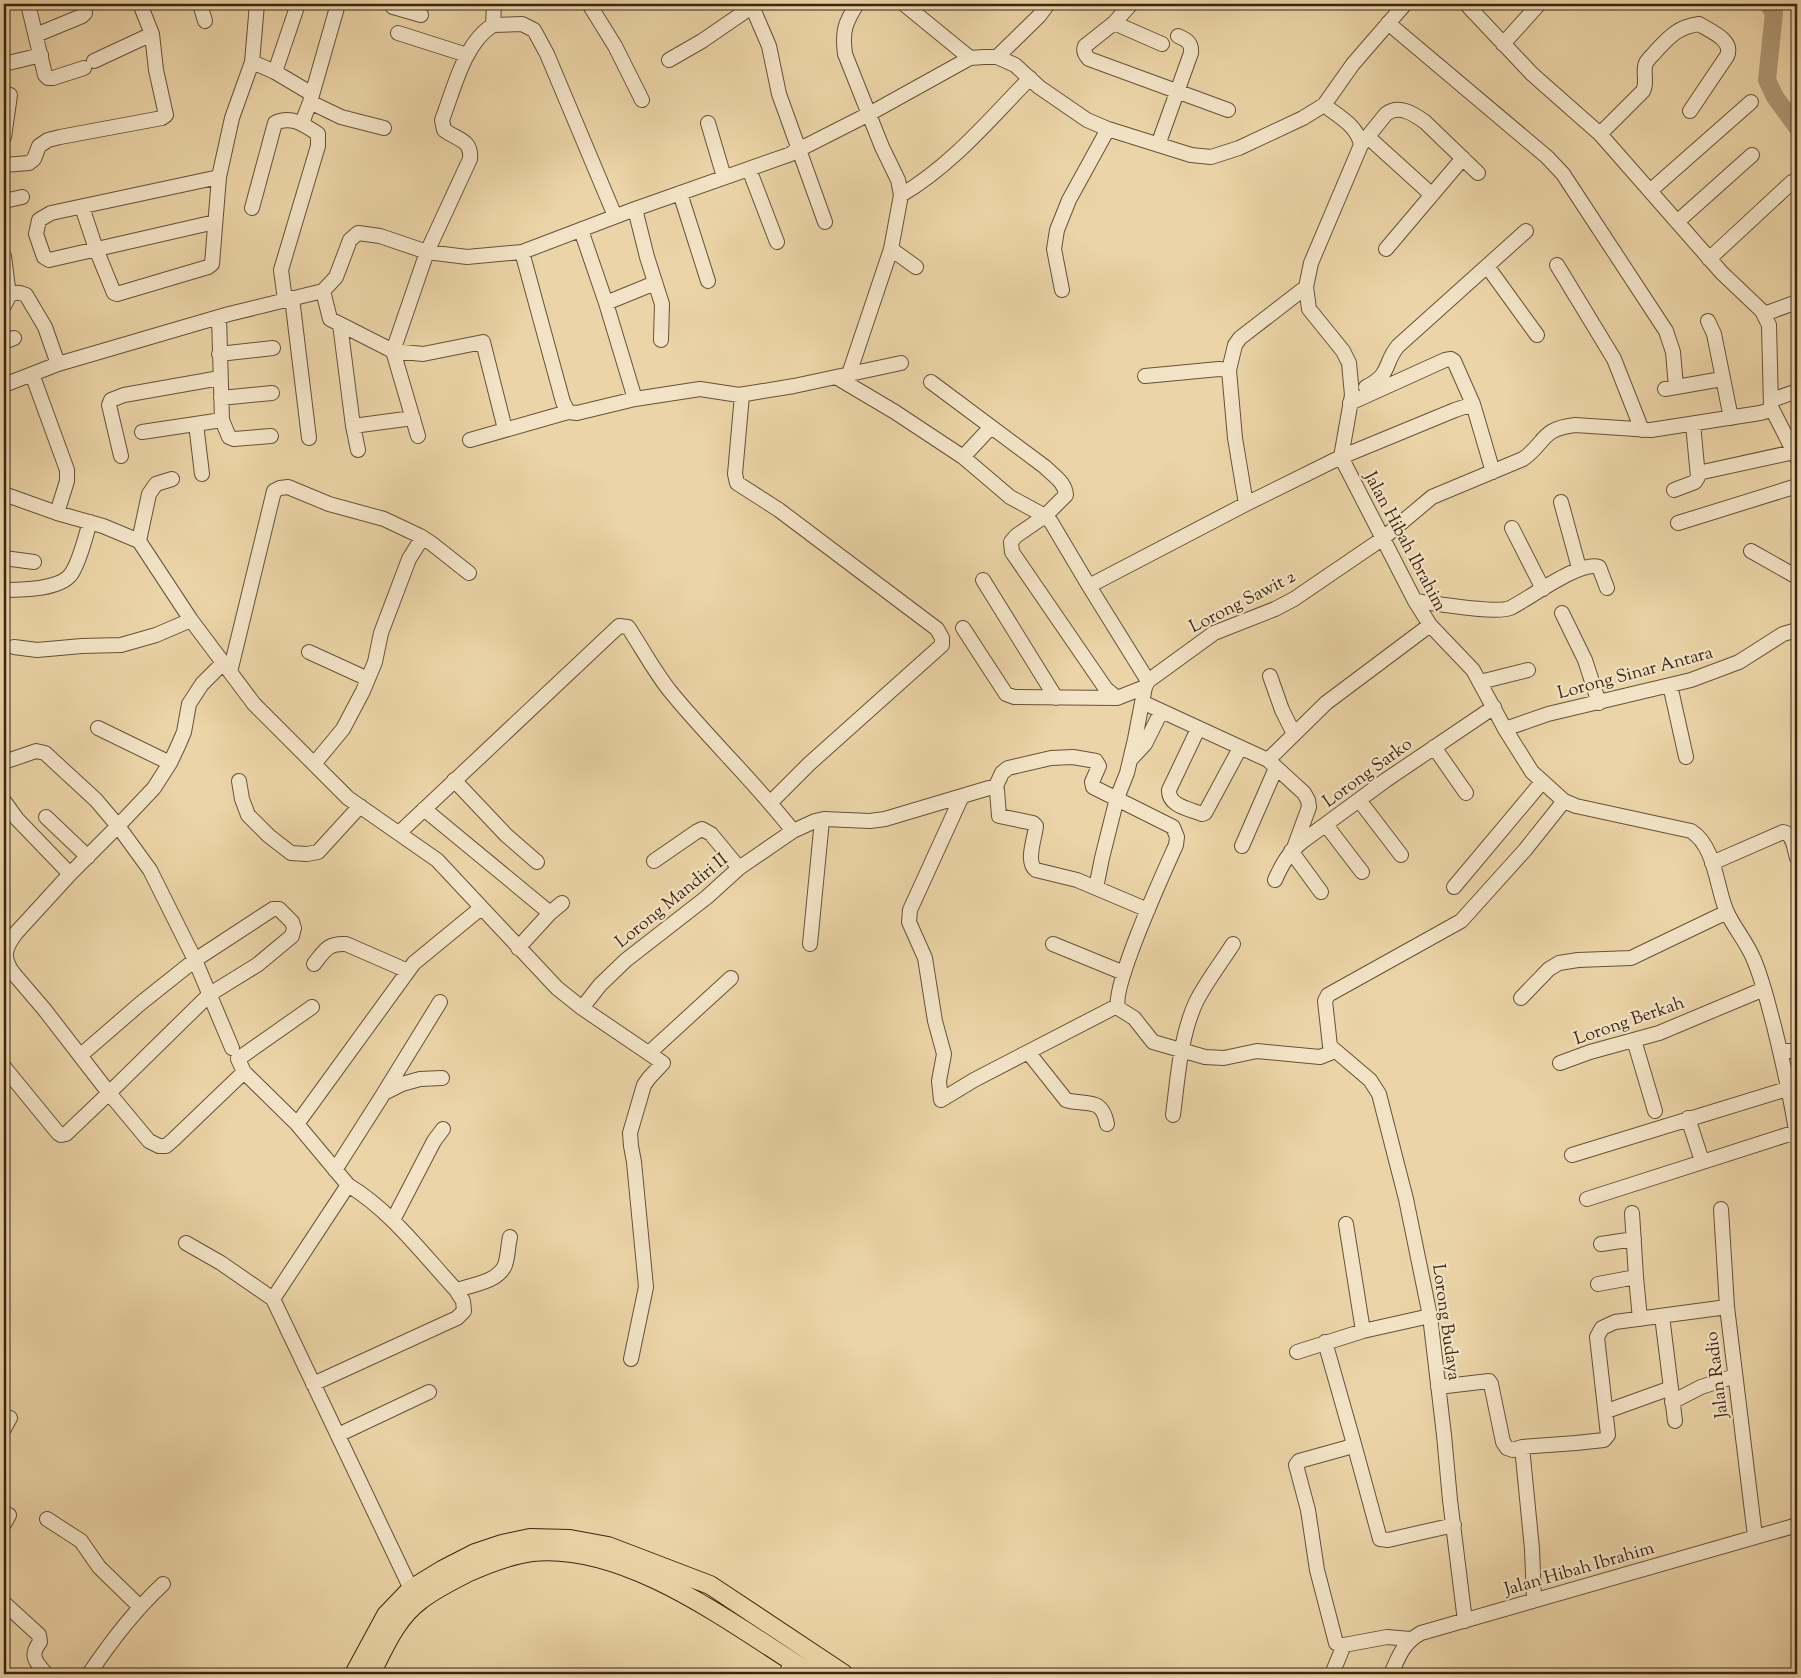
<svg xmlns="http://www.w3.org/2000/svg" width="1801" height="1678" font-family="'Sorts Mill Goudy',serif">
	<style>
		.lines { fill: none; stroke-linecap: round; stroke-linejoin: round }
		.river { stroke: #af9875; stroke-width: 18 }
		.minor-casing { stroke: #675138; stroke-width: 16 }
		.major-casing { stroke: #3b2513; stroke-width: 20 }
		.minor { stroke: #f2e3c6; stroke-width: 14 }
		.major { stroke: #ebd4a7; stroke-width: 18 }
		.labels { text-anchor: middle; stroke-width: 4.5; stroke-linejoin: round; paint-order: stroke }
		.street-label { font-size: 18px; fill: #3b2513; stroke: #f2e3c6 }
	</style>
	<rect width="100%" height="100%" fill="#ebd4a7"/>
	<filter id="stains"><feTurbulence type="fractalNoise" baseFrequency=".004" numOctaves="4"/><feColorMatrix values="0 0 0 0 .2 0 0 0 0 .09 0 0 0 0 .02 0 0 0 .5 -.17"/></filter>
	<radialGradient id="worn" r=".72"><stop offset=".6" stop-color="#630" stop-opacity="0"/><stop offset="1" stop-color="#630" stop-opacity=".3"/></radialGradient>
	<g class="lines">
		<path class="river" d="M1768 4 1774 13 1767 80 1775 97 1797 127"/>
		<g class="minor-casing">
			<path id="minor" d="M28 4 45 75 48 78H53L84 68
				M200 4 205 21
				M391 4 393 7 421 15
				M494 4 493 25C464 43 454 89 442 120L444 130C458 140 472 140 470 159L427 252 393 351 423 354 483 342 505 429
				M589 4 615 46 642 100
				M751 4 769 46 779 94 825 222
				M857 4C845 23 842 31 845 54L882 147 898 180 901 195 891 249 916 267
				M904 4 970 58
				M1131 4 1114 23 1085 46C1083 51 1085 55 1089 59L1228 110
				M1114 23 1162 44
				M1388 23 1547 157 1563 174 1666 331 1673 352 1676 387
				M493 25 522 24 534 30 547 54 615 216
				M398 33 467 55
				M36 35 82 16 85 13 83 4
				M1503 44 1539 4
				M997 57 1039 16 1048 4
				M669 60 702 41 753 6
				M94 61 152 34
				M252 62 275 72 312 94
				M4 64 41 55
				M275 72 298 4
				M310 102 341 117 384 128
				M1324 105C1338 116 1358 126 1361 145L1311 263 1306 287 1309 309 1343 351 1349 363 1352 395 1341 457 1415 601 1430 625 1473 670 1505 729 1532 772 1564 801 1576 806 1691 831C1715 846 1716 885 1726 910 1733 927 1747 942 1754 960 1763 981 1768 1004 1774 1026 1783 1063 1792 1101 1797 1138
				M302 123 310 102 338 4
				M708 123 724 177
				M1600 134 1643 91C1648 82 1642 72 1646 63 1648 59 1653 55 1656 51 1670 36 1678 27 1699 24 1710 31 1734 40 1727 56L1690 111
				M4 137 10 95
				M1368 137 1432 195
				M1158 145 1191 53C1192 43 1187 40 1178 36
				M1361 145 1386 114C1399 104 1414 114 1425 122L1478 173
				M4 165 29 163 34 159 39 146 48 140 60 137 162 118 166 115 156 70 152 34 140 4
				M749 169 777 242
				M1650 191 1751 102
				M680 193 708 281
				M901 195C951 166 990 119 1030 78
				M4 201 22 197
				M82 207 96 249 114 293 117 294 208 267 212 264 219 177 232 118 252 62 257 4
				M252 208 275 123C291 115 305 125 318 134V146L281 270 285 300
				M635 209 647 257 662 304 661 340
				M215 222 49 260 44 257 36 234 39 220 51 213 219 177
				M1677 222 1752 155
				M581 230 606 303 635 399
				M1386 249 1463 158
				M522 252 563 402 568 412 577 413 635 399 700 389 739 395 794 386 901 363
				M4 256 9 296 4 306
				M1709 259 1792 182
				M1557 265 1614 359 1642 430
				M1487 266 1537 335
				M1062 290 1054 249 1057 230 1069 200 1108 129
				M323 291 330 319 393 351 418 436
				M9 296C15 292 19 292 26 295L45 327 58 364
				M292 298 309 438
				M606 303 655 283
				M1764 314 1797 302
				M219 317 222 420 229 437 234 439 271 436
				M1708 321 1714 334 1731 418
				M340 324 353 426 358 450
				M4 342 14 338
				M219 354 273 348
				M1229 370 1235 438 1246 504
				M32 374 67 470V481L57 513
				M849 374 891 249
				M1145 376 1219 369 1229 370 1235 345 1240 338 1306 287
				M836 377 895 412 963 457 1010 497 1045 516 1051 522 1089 586 1148 681
				M931 382 1045 467C1054 476 1065 482 1066 495L1045 516 1016 536 1011 542 1012 552 1106 689 1117 698 1145 687
				M4 385 58 364 229 314 323 291 336 277 350 240 358 233 380 236 427 252 467 257 522 252 635 209 791 154 799 147 806 146 869 114 970 58 984 57H997L1015 65 1039 87 1087 120 1108 129 1191 155 1211 157 1239 148 1303 118 1324 105 1353 64 1405 4
				M1366 387C1392 374 1383 364 1398 346L1526 231
				M1665 389 1722 379
				M742 395 735 474 737 483 779 510 937 629 942 638V645L809 764 771 802
				M221 398 272 393
				M1772 400 1797 391
				M1473 404 1493 472
				M1771 407 1797 458
				M196 424 202 474
				M353 426 413 418
				M142 432 222 420
				M470 440 568 412
				M121 456 109 405 111 400 124 395 220 378
				M963 457 991 427
				M1698 473 1794 452
				M1674 490 1695 482 1698 477 1693 424
				M4 494 57 513 103 526 139 541 191 620 254 704 348 798 437 860 557 988 582 1008 663 1063 649 1078 644 1085 630 1133 631 1146 634 1162 646 1287 631 1359
				M1561 502 1579 568
				M1678 523 1797 486
				M1512 528 1543 589
				M420 536 431 543 469 573
				M139 541 149 494 156 484 172 479
				M1751 551 1797 577
				M4 558 34 562
				M983 580 1056 698
				M1089 586 1246 504 1341 457 1455 410 1473 404 1454 361 1451 359 1445 360 1350 403
				M4 590C22 590 64 590 73 571 81 557 85 538 90 522
				M1415 601C1433 603 1496 614 1510 608 1529 599 1580 560 1599 567L1607 588
				M1562 613 1585 660 1599 703
				M963 628 1006 694 1014 697 1117 698
				M14 647 37 650 82 646 121 645 156 635 191 620
				M309 652 368 679
				M223 663 202 684 189 704 184 732 178 746 170 763 154 788 118 826 70 874 16 933C4 949 2 958 14 974L44 1009 109 1093 149 1141 159 1146H166L173 1140 244 1072
				M230 672 274 491 280 488 288 487 329 504 384 519 420 536 419 543 409 559 381 633 375 662 363 691 343 729 314 764
				M1270 676 1282 710 1294 734
				M1480 682 1528 670
				M1670 685 1686 757
				M1142 702 1268 760 1304 793 1308 800 1309 807 1294 848
				M98 728 170 763
				M1198 729 1169 790C1168 806 1190 809 1202 814L1205 813 1240 748
				M1505 729 1548 714 1691 680 1739 662 1783 634 1797 630
				M1434 747 1466 793
				M1131 759 1145 744 1161 712
				M1268 760 1326 703 1430 625
				M4 762 36 751 45 753 96 800 118 826 150 870 195 960 232 1048
				M454 780 506 835 537 862
				M239 781 242 799 248 815 269 836 291 853 307 854 318 852 360 806
				M995 788 1002 773 1008 768 1051 758 1073 757 1096 761 1099 766 1092 782 1093 787 1173 827 1177 837 1176 845C1164 872 1112 985 1118 1008L1134 1018 1153 1042 1205 1057 1224 1058 1257 1051 1320 1057 1335 1051
				M962 796 910 910 909 922 925 958 935 1021 944 1054 939 1081 941 1100 974 1080 1028 1052
				M1359 800 1401 855
				M4 801 17 819 70 874
				M424 809 550 913
				M46 817 88 857
				M1326 825 1362 872
				M399 833 619 626 628 627C642 648 654 671 670 691 709 739 755 782 793 831
				M1242 846 1276 768
				M1291 851 1321 892
				M654 861 696 832 702 829 711 834 739 868
				M1712 863 1783 832C1794 834 1794 849 1797 858
				M1275 880C1282 864 1289 852 1303 841L1386 780 1494 707
				M1454 887 1542 782
				M1096 888 1102 858 1117 798 1127 773 1135 739 1145 687 1148 681 1214 633 1275 609 1294 599 1382 539 1432 497 1523 459C1546 443 1540 429 1575 425L1651 430 1760 413 1767 411 1771 407 1769 325 1762 311 1722 273 1600 134 1532 74 1466 4
				M810 944 822 820
				M1053 944 1124 973
				M518 948 550 913 562 903
				M314 964C325 950 328 943 346 944L408 971
				M1521 998 1549 969 1559 963 1578 960 1631 958 1727 912
				M312 1007 238 1059 244 1072 297 1124 348 1185 273 1299 411 1589
				M582 1008 600 985 626 960 707 897 739 868 793 831 815 821 824 819 870 821 885 819 989 788H995L997 790 999 816 1033 823 1036 826C1035 838 1025 862 1036 870L1077 880 1148 910
				M1634 1040 1655 1111
				M1780 1051H1797
				M649 1053 731 978
				M1560 1063 1590 1052 1659 1033 1764 989
				M4 1067 58 1133 61 1135 66 1134 109 1093 210 994 257 965 292 936 294 928 292 922 279 909H273L195 960 141 1003 81 1055
				M384 1093 440 1002
				M1173 1115C1178 1077 1180 1037 1196 1002 1206 982 1221 963 1233 944
				M1688 1118 1702 1161
				M297 1124 414 963 481 908
				M1107 1124C1102 1096 1086 1106 1066 1100L1028 1052 1117 1006
				M1572 1155 1787 1089
				M335 1170 384 1093 402 1084 420 1079 442 1078
				M1587 1199 1796 1132
				M1721 1209 1727 1307 1755 1536
				M1632 1213 1636 1277 1640 1319
				M393 1220 434 1141 443 1129
				M1346 1224 1363 1331
				M186 1243 221 1263 273 1299
				M1601 1244 1634 1239
				M1598 1284 1636 1277
				M456 1290C472 1285 498 1282 505 1265 508 1257 508 1245 510 1237
				M1662 1316 1675 1421
				M1325 1342 1354 1444
				M1297 1352 1363 1331 1430 1316
				M313 1384 457 1318 464 1311 463 1301 456 1290C422 1253 391 1211 348 1185
				M1438 1387 1489 1381 1491 1384 1503 1442 1507 1448 1513 1450 1522 1447 1576 1443 1604 1440 1608 1435 1597 1337 1602 1328 1615 1322 1727 1307
				M1672 1402 1701 1387 1735 1376
				M1607 1411 1671 1388
				M4 1429 10 1418
				M338 1435 429 1392
				M1522 1447 1532 1549 1534 1600
				M47 1519 81 1541 99 1567 139 1606
				M4 1524 9 1515
				M4 1603 39 1635 40 1642C29 1656 36 1662 46 1674
				M1465 1621 1450 1500 1444 1435 1430 1316 1406 1199 1379 1094 1370 1080 1330 1046 1325 1001 1328 995 1461 921 1525 850 1564 801
				M1410 1639 1387 1637 1344 1645 1336 1643 1317 1570 1308 1510 1296 1465 1299 1461 1346 1448 1354 1444 1380 1539 1388 1540 1454 1525
				M89 1674C111 1641 134 1611 163 1584
				M786 1674 792 1662
				M1332 1674 1344 1645
				M1391 1674C1399 1656 1403 1643 1421 1633L1794 1526 1797 1523"/>
		</g>
		<g class="major-casing">
			<path id="major" d="M354 1674 386 1615 411 1589 442 1570 475 1553 502 1544 530 1538 570 1539 608 1546 710 1585 844 1674
				M371 1674C384 1648 397 1617 421 1600 435 1589 452 1581 467 1573 487 1564 510 1555 532 1552 628 1542 734 1626 812 1674"/>
		</g>
		<use href="#minor" class="minor"/>
		<use href="#major" class="major"/>
	</g>
	<g class="labels">
		<g class="street-label">
			<text transform="translate(1406 541) rotate(62)" y="6">Jalan Hibah Ibrahim</text>
			<text transform="translate(1242 601) rotate(-27)" y="6">Lorong Sawit 2</text>
			<text transform="translate(1635 672) rotate(-15)" y="6">Lorong Sinar Antara</text>
			<text transform="translate(1367 772) rotate(-36)" y="6">Lorong Sarko</text>
			<text transform="translate(671 900) rotate(-39)" y="6">Lorong Mandiri II</text>
			<text transform="translate(1629 1020) rotate(-19)" y="6">Lorong Berkah</text>
			<text transform="translate(1447 1322) rotate(82)" y="6">Lorong Budaya</text>
			<text transform="translate(1716 1375) rotate(-97)" y="6">Jalan Radio</text>
			<text transform="translate(1579 1568) rotate(-16)" y="6">Jalan Hibah Ibrahim</text>
		</g>
	</g>
	<rect width="1801" height="1678" fill="none" stroke="#ebd4a7" stroke-width="20"/>
	<rect x="5" y="5" width="1791" height="1668" fill="none" stroke="#3b2513" stroke-width="2.5"/>
	<rect x="10" y="10" width="1781" height="1658" fill="none" stroke="#3b2513"/>
	<rect width="100%" height="100%" filter="url(#stains)"/>
	<rect width="100%" height="100%" fill="url(#worn)"/>
</svg>
